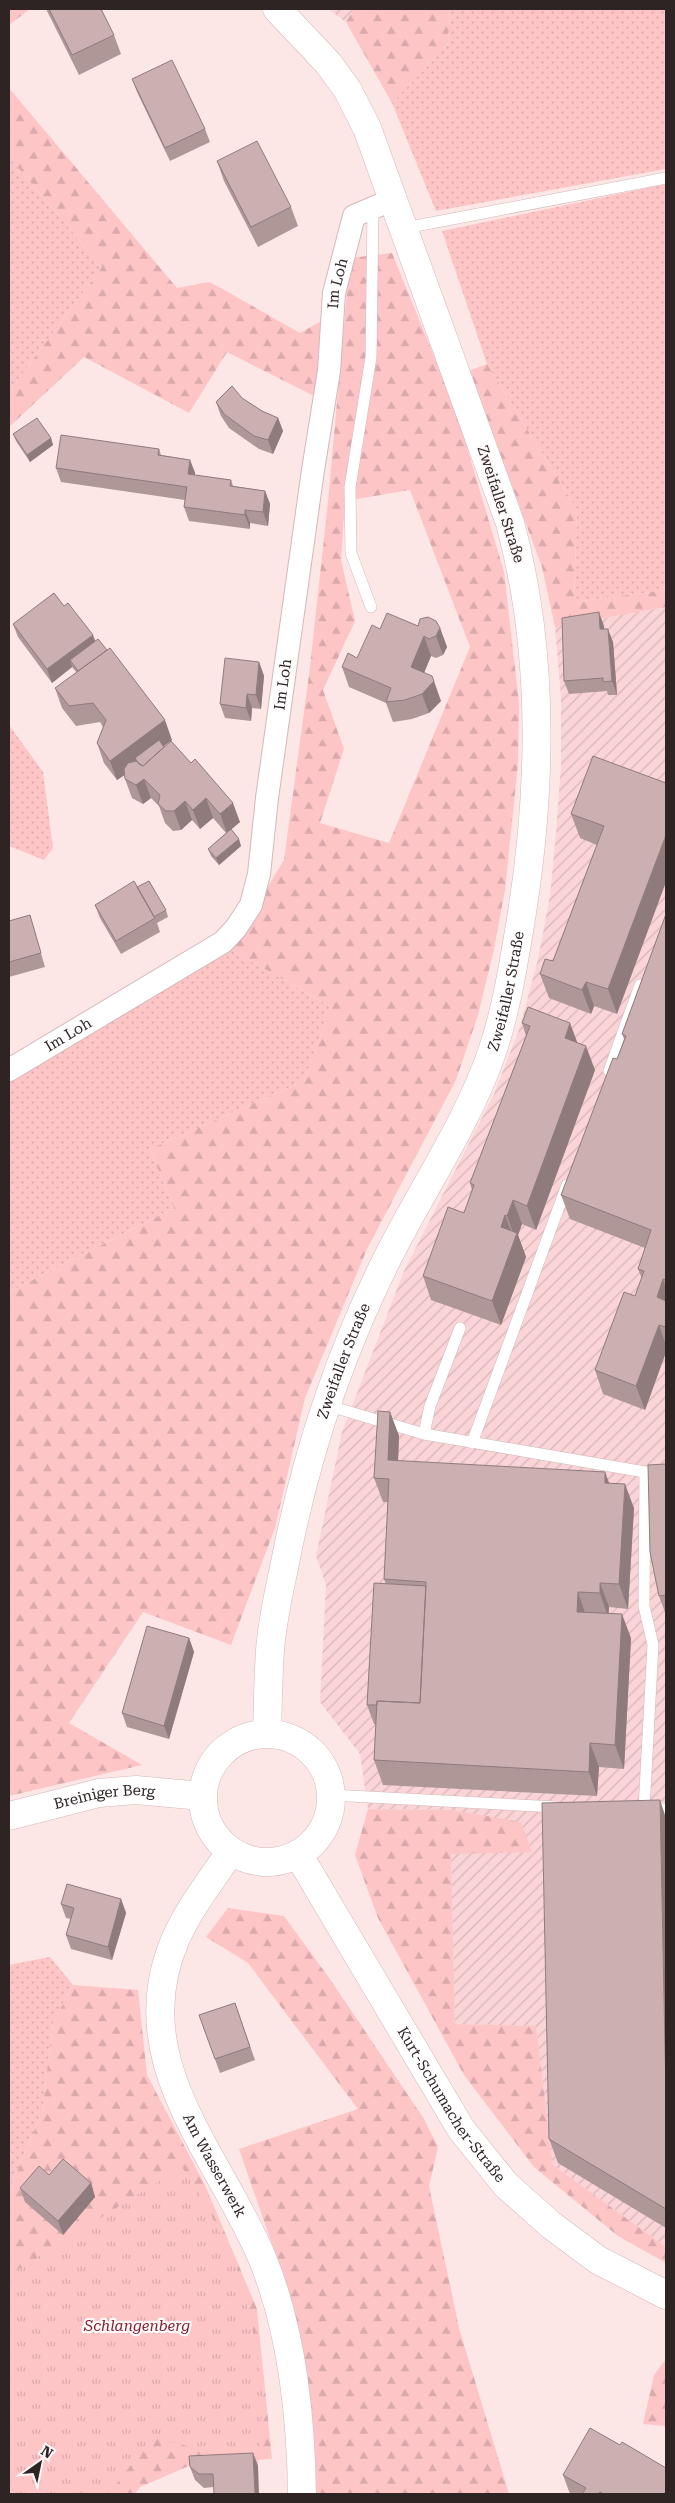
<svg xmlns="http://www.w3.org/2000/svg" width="675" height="2503" font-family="'Roboto Serif',serif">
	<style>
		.industrial { fill: url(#industrial-furrows) }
		.grass { fill: url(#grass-dots) }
		.forest { fill: url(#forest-firs); fill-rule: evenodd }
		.park { fill: url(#park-tufts) }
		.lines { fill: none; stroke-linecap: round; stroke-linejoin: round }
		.service-casing { stroke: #d4b8b9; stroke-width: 12 }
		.minor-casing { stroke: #d4b8b9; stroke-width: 24 }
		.secondary-casing { stroke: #d4b8b9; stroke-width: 29 }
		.service { stroke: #fff; stroke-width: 11 }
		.minor { stroke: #fff; stroke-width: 22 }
		.secondary { stroke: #fff; stroke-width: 28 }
		.wall { fill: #af9798 }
		.shaded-wall { fill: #8f7b7c }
		.building { fill: #ccb0b1; stroke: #8f7b7c }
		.labels { text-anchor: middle; stroke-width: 4.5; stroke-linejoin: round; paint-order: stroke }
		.street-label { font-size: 15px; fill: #2e2424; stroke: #fdf8f8 }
		.park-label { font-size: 15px; font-style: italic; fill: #7e2030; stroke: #fdf8f8 }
	</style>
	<defs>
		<pattern id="industrial-furrows" width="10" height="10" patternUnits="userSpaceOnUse" patternTransform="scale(1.25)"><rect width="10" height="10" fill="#fad4d6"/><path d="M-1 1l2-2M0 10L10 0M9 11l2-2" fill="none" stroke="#d7b6b8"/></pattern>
		<pattern id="grass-dots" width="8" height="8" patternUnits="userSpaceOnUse" patternTransform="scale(1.25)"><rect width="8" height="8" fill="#fec5c7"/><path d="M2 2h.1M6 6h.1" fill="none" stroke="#daa9ab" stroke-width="1.8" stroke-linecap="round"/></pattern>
		<pattern id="forest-firs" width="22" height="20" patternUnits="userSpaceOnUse" patternTransform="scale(1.25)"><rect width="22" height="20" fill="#fec5c7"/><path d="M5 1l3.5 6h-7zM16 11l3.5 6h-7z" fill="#daa9ab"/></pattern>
		<pattern id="park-tufts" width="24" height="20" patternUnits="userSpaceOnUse" patternTransform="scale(1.25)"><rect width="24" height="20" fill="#fec5c7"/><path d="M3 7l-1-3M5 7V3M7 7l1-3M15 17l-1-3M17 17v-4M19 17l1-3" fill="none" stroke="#daa9ab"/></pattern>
	</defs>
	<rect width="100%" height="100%" fill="#fde6e6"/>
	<path class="industrial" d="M328 9H354L346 22Z
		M666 607V2247L553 2165 536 2026 455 2024 451 1853 531 1851 452 1810 368 1809 360 1754 320 1702 326 1585 316 1556 342 1432 404 1271 494 1094 520 1027 538 959 550 896 556 833 561 765V697L555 627Z"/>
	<path class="grass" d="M450 9H666V169L436 211 392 103 448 44Z
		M9 157 102 267 9 392Z
		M666 184V590L574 602 577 510 487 364 442 231Z
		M9 725 43 772 53 848 44 860 9 846Z
		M230 949 331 1007 304 1081 150 1149 174 1208 9 1292V1082Z
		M50 1957 73 1985 53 2023 42 2112 9 2191V1965Z"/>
	<path class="forest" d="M9 9H30L9 25Z
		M354 9H450L448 44 392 103 346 22Z
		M9 88 177 288 210 282 300 333 325 319 322 400 227 352 189 413 84 357 9 427V392L102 267 9 157Z
		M392 253 456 410 504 572 519 703 518 763 505 890 494 949 478 1015 456 1080 367 1249 305 1398 275 1528 231 1645 143 1612 69 1723 142 1765 9 1796V1292L174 1208 150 1149 304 1081 331 1007 230 949 284 860 309 675 328 502 350 258ZM410 490 470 647 389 843 320 823 344 749 323 690 355 621 341 560 345 501Z
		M487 364 577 510 574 602 666 590V607L555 627 542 567 469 371Z
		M368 1809 452 1810 521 1822 532 1852 451 1854 455 2024 536 2026 553 2165 666 2247V2263L618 2236 534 2167 464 2075 378 1918 355 1855Z
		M228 1908 284 1916 332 1982 424 2119 438 2147 429 2186 459 2328 509 2494H316V2473L294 2308 239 2149 358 2109 248 1963 206 1937Z
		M73 1985 138 1990 147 2075 205 2185 257 2309 272 2459 191 2465 140 2487 135 2494H9V2191L42 2112 53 2023Z
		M666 2359V2426L643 2424 654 2375Z"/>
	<path class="park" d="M182 2167 204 2201 235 2263 251 2320 263 2396 258 2464 152 2437 109 2494H9V2275Z"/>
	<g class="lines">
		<g class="service-casing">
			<path id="service" d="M405 228 666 178
				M371 607 351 553 350 487 371 357 373 208
				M609 1071 640 985
				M326 1405 424 1434 645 1472 666 1471
				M424 1434 430 1406 460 1328
				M472 1443 567 1185
				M331 1795 557 1807
				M644 1809 653 1645 644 1606 645 1472
				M648 1809H666"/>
		</g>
		<g class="minor-casing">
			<g id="minor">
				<path id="s1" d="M9 1070 223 942 236 928 251 905 259 874 267 798 313 470 329 371 334 293 354 216 394 199"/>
			</g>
		</g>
		<g class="secondary-casing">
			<g id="secondary">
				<path id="s2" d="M267 1733C268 1706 268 1678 270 1651 272 1621 279 1592 285 1563 305 1459 338 1358 385 1263 419 1194 465 1128 491 1055 505 1015 512 973 519 931 542 796 546 656 510 523L367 128 347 89 328 63 277 9"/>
				<circle cx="267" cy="1798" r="64"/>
				<path id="s3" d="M9 1816 99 1793 136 1790 202 1796"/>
				<path id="s4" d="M231 1851C212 1879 190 1907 176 1938 122 2060 219 2154 263 2260 292 2332 301 2417 302 2494"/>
				<path id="s5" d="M298 1854 461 2129 506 2185 551 2225 598 2260 666 2295"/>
			</g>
		</g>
		<use href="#service" class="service"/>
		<use href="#minor" class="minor"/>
		<use href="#secondary" class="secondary"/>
	</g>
	<path class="wall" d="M46 9H101L114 35 121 54 79 75Z
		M132 79 205 129 210 142 170 161 137 92Z
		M217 161 291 207 298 226 258 247 224 181Z
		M242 398 262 411 278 418 283 431 273 454 259 449 229 428 221 416 216 402Z
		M13 434 51 438 53 445 30 462 16 441Z
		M159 449 161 455 190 460 195 473V475L231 480 233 486 265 491 270 504 268 526 250 523V529L189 521 184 507 185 500 61 482 56 468Z
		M64 606 95 641 172 740 164 746 240 822 231 829 241 846 219 865 211 856 208 849 226 833 213 818 200 829 192 820 181 830 173 831 165 823 159 806 151 798 143 804 132 798 125 779V775L117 780 104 763 97 743 103 727 100 722 76 726 62 708 55 688 77 673 72 667 52 683 18 637 13 624Z
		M418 626 440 628 447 647 443 655 436 658 431 656 424 673 441 701 429 713 412 719 393 722 386 703 349 687 342 667 357 658 380 629Z
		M604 626V629L613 642 617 695H608L607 691 569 694 564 681Z
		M259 662 264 676 261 709 252 708 251 721 225 718 220 704Z
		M666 783 617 1014 594 1006 591 1014 549 998 540 974 553 961 597 845 580 838 571 814Z
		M137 887 166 910 168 917 157 923 160 932 121 954 100 918 95 905Z
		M666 914V1352L645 1410 603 1394 595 1370 635 1296 642 1279 638 1269 645 1248 570 1219 561 1195 617 1059 624 1039 622 1034Z
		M30 915 34 929 45 967 9 977V921Z
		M522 1023 577 1043 595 1070 536 1230 522 1224 518 1235 526 1257 501 1325 431 1300 423 1276 464 1213 472 1190 470 1183 526 1036Z
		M390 1412 399 1436 398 1461 609 1484 634 1508 628 1609 609 1607V1613L631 1638 624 1769 599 1767 597 1796 383 1785 374 1760 376 1724H374L367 1705 386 1584 384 1579 388 1502H383L374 1478Z
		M666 1464V1615L659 1596Z
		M189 1638 194 1652 169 1739 127 1727 122 1713Z
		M666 1818V2228L558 2163 549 2139Z
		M121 1899 126 1913 112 1960 71 1949 66 1935 71 1919 66 1918 61 1904Z
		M235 2003 255 2060 220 2073 199 2015Z
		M49 2175 91 2183 95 2197 63 2235 25 2202 20 2188Z
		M620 2445 666 2494H570L563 2475Z
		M253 2453 258 2466 213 2487 204 2488 195 2480 190 2467Z"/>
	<path class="shaded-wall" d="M278 418 283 431 273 454 268 440Z
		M51 438 53 445 30 462 27 455Z
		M190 460 195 473 193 488 188 474Z
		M265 491 270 504 268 526 263 512Z
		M245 510 250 523V529L245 515Z
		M599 612 604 626 605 643 600 629Z
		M440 628 447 647 443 655 436 636Z
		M608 629 613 642 617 695 612 681Z
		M93 635 98 648 70 660 72 667 52 683 47 669Z
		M424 636 431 656 418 687 411 667Z
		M259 662 264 676 261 709 256 695Z
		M434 681 441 701 429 713 422 694Z
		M247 694 252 708 251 721 246 708Z
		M165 720 172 740 139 764 135 758 138 765 117 780 110 761Z
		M144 779 151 798 143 804 136 785Z
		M206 798 213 818 200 829 193 810Z
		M185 801 192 820 181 830 174 811Z
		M233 803 240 822 227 833 220 814Z
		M666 835V882L617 1014 608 989Z
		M239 839 241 846 219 865 216 858Z
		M586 982 594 1006 591 1014 582 990Z
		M570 1023 579 1047 565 1038Z
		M586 1046 595 1070 536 1230 527 1206Z
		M513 1200 522 1224 518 1235 526 1257 501 1325 492 1301 515 1238 507 1216Z
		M505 1215 514 1239 501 1227Z
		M663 1279 666 1288V1319L657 1297Z
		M659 1325 666 1345V1352L645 1410 636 1386Z
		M390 1412 399 1436 397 1484 388 1460Z
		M605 1472 614 1496 605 1483Z
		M625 1484 634 1508 628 1609 619 1584Z
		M600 1583 609 1607 608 1617 600 1593Z
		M578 1592 586 1616 577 1612Z
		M622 1614 631 1638 624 1769 615 1745Z
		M189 1638 194 1652 169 1739 164 1726Z
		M590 1743 599 1767 597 1796 589 1772Z
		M660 1800 666 1818V2095Z
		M121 1899 126 1913 112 1960 108 1947Z
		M91 2183 95 2197 63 2235 58 2221Z
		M253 2453 258 2466 259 2494H255Z"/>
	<path class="building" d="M49 9H101L114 35 72 55Z
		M172 60 205 129 165 148 132 79Z
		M257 141 291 207 251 227 217 161Z
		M232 386 242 398 262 411 278 418 268 440 254 436 224 414 216 402Z
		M37 418 51 438 27 455 13 434Z
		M61 435 159 449 158 455 190 460 188 474 231 480 230 486 265 491 263 512 245 510V515L184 507 187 487 56 468Z
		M54 593 64 606 68 603 93 635 47 669 13 624Z
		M599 612 600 629H608L612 681 603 682V678L564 681 562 618Z
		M387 613 418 626 420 619 428 617 436 621 440 628 436 636 429 639 424 636 411 667 432 676 434 681 422 694 405 700 386 702 391 688 342 667 348 653 357 658 372 625 380 629Z
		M98 639 107 650 78 671 70 660Z
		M110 648 165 720 110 761 97 743 106 720 93 703 69 706 55 688Z
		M225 658 259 662 256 695 247 694 246 708 220 704Z
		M159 740 164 747 143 766 139 764 135 758Z
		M171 741 191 763 195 759 233 803 220 814 206 798 193 810 185 801 174 811H166L158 804 160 795 144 779 136 785 125 779 124 769 128 763 136 761 143 766Z
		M593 756 666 783V835L608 989 586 982 582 990 540 974 545 959 553 961 604 826 571 814Z
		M231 829 239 839 216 858 208 849Z
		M134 881 155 918 116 941 95 905Z
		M149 881 166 910 154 917 137 887Z
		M666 914V1280L663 1279 657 1297 666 1301V1327L659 1325 636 1386 595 1370 624 1292 635 1296 644 1271 638 1269 651 1230 561 1195 613 1058 617 1059 626 1036 622 1034Z
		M30 915 41 953 9 962V921Z
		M528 1007 570 1023 565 1038 586 1046 527 1206 513 1200 507 1216 505 1215 501 1227 517 1233 492 1301 423 1276 448 1207 464 1213 474 1185 470 1183 530 1026 522 1023Z
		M378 1411 390 1412 388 1460 605 1472V1483L625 1484 619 1584 600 1583V1593L578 1592 577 1612 622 1614 615 1745 590 1743 589 1772 374 1760 377 1701 420 1703 426 1582 384 1579 389 1479 374 1478Z
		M666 1464V1595L659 1596 650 1552 648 1465Z
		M374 1583 426 1586 420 1703 377 1701V1705H367Z
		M147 1626 189 1638 164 1726 122 1713Z
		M660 1800 666 2095V2209L549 2139 542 1803Z
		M67 1884 121 1899 108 1947 66 1935 74 1908 61 1904Z
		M235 2003 250 2047 215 2059 199 2015Z
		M63 2159 91 2183 58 2221 20 2188 39 2166 49 2175Z
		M590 2428 620 2445 622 2442 666 2468V2491L664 2494H604L600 2492 598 2494H582L586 2488 563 2475Z
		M253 2453 255 2494H214L213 2474H199L190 2467 189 2456Z"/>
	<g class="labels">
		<g class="street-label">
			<text dy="5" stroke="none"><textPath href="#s1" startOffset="924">Im Loh</textPath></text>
			<text transform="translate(501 504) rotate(72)" y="5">Zweifaller Straße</text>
			<text dy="5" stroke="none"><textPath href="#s1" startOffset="519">Im Loh</textPath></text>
			<text dy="5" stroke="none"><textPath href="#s2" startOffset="788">Zweifaller Straße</textPath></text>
			<text dy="5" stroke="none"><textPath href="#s1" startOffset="69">Im Loh</textPath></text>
			<text dy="5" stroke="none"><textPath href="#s2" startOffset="382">Zweifaller Straße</textPath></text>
			<text dy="5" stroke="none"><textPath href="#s3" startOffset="98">Breiniger Berg</textPath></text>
			<text dy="5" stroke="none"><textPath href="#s5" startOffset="294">Kurt-Schumacher-Straße</textPath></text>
			<text dy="5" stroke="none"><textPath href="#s4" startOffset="344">Am Wasserwerk</textPath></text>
		</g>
		<g class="park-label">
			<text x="137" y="2331">Schlangenberg</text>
		</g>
	</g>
	<rect width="675" height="2503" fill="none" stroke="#2e2424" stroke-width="20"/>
	<g transform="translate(40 2463) rotate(33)" stroke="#fdf8f8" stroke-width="4" paint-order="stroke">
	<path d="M0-4L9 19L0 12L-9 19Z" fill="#2e2424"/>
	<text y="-8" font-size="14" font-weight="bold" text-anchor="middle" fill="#2e2424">N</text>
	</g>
</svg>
